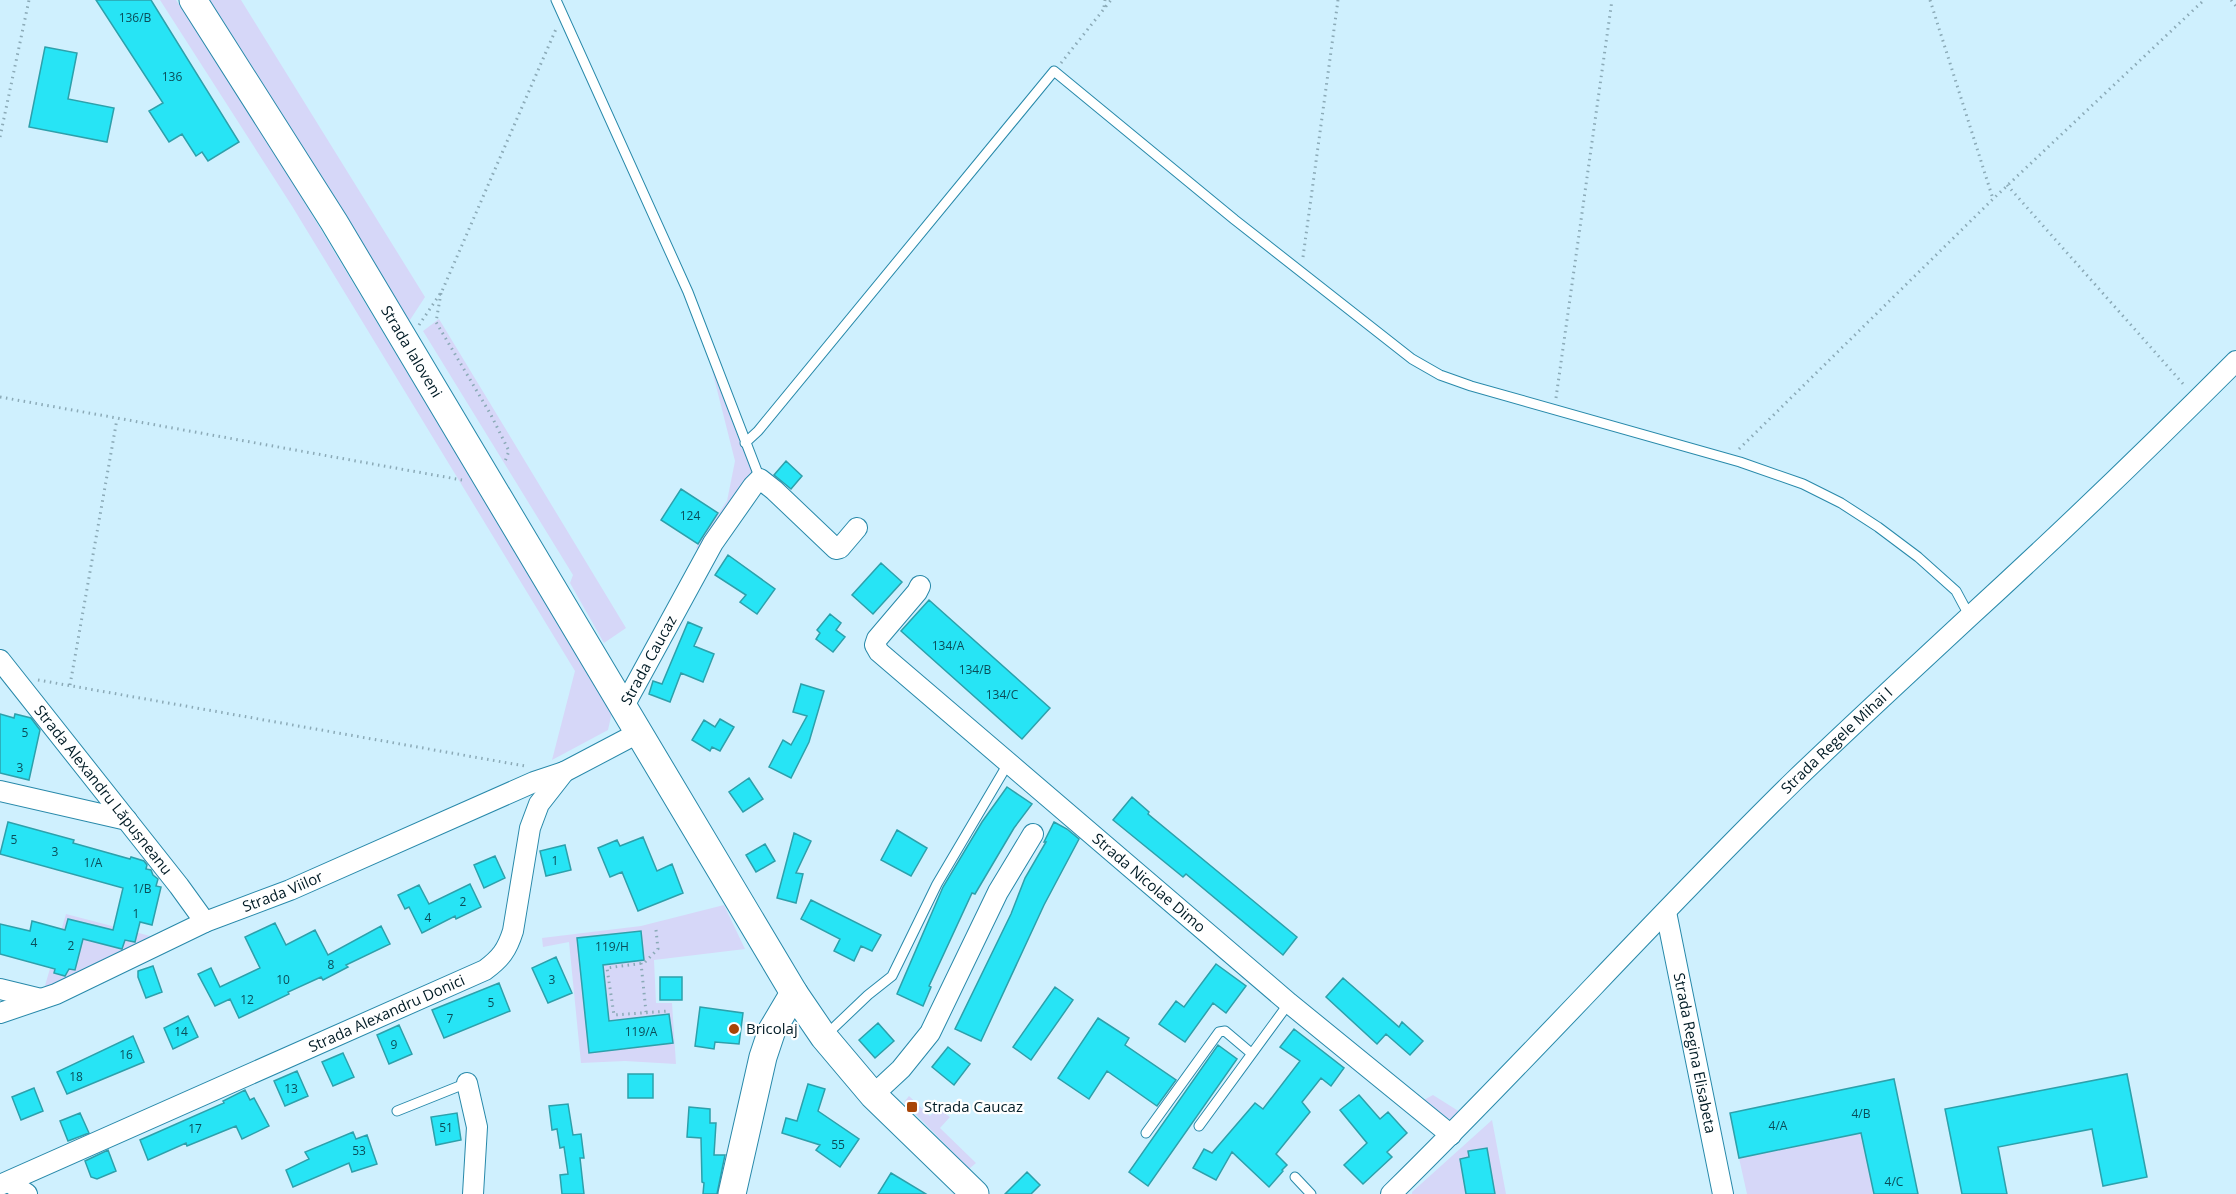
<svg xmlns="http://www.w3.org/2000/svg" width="2236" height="1194" font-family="'Open Sans',sans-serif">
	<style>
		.green { fill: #d6d7f8 }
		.building { fill: #27e4f5; stroke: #2da0ab; stroke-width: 1.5 }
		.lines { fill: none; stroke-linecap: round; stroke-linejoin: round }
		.lane-casing { stroke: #2889aa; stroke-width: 11 }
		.street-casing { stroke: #2889aa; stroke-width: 22 }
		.secondary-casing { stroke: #2889aa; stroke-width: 29 }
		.path { stroke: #8baab7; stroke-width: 3; stroke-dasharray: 1.5 4.5; stroke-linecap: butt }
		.lane { stroke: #fff; stroke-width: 9 }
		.street { stroke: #fff; stroke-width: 20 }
		.secondary { stroke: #fff; stroke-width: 27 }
		.poi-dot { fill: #a84507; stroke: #fff; stroke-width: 2 }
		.labels { text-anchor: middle; stroke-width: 4.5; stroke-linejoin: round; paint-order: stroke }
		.number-label { font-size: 12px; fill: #0a4d59 }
		.street-label { font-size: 15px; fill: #001b25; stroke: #fff }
		.poi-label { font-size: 15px; fill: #001b25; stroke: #fff; text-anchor: start }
	</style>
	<rect width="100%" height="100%" fill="#cff0fe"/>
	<path class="green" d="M160 0H176L262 132 612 712 608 730 552 760 575 671 292 206Z
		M205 0H241L425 297 408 323Z
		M439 319 626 628 604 643 570 583 573 575 423 331Z
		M712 370 753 475 682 580 698 549 696 548 698 544 727 501 735 461Z
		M724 905 745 949 654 960 656 1003H672L676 1064 625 1061 581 1063 569 942 543 947 542 938 641 926Z
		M66 914 154 937 52 988 44 989Z
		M1433 1095 1460 1112 1454 1119 1442 1118 1422 1101Z
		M909 1096 930 1116 938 1108 950 1117 940 1128 976 1163 969 1169 904 1102Z
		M1492 1120 1506 1194H1412V1192Z
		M1861 1133 1874 1194H1747L1739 1158Z"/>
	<path class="building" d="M96 0H151L239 142 208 161 202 152 196 156 182 134 169 142 149 111 163 103Z
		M45 47 77 53 68 99 114 108 107 142 29 127Z
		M786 461 802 476 791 489 774 475Z
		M681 489 718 513 698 544 661 520Z
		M728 555 775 589 757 614 740 602 746 595 715 575Z
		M881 563 902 582 873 614 852 595Z
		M929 600 1050 708 1022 739 901 631Z
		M830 614 841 623 836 630 845 637 833 652 816 639 820 633 817 630Z
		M688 622 702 628 694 646 714 654 703 682 681 673 670 702 649 694 653 681 662 684Z
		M801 684 824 691 809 742 791 778 769 767 783 740 791 745 807 716 793 712Z
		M0 714 14 718 15 714 31 718 40 730 29 780 0 773Z
		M720 719 734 727 720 751 712 747 710 751 692 740 704 720 715 727Z
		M749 778 763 799 743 812 729 792Z
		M1007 787 1032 804 1014 828 975 894 972 893 929 986 931 987 923 1006 897 994 943 887 982 822Z
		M1132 797 1149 812 1148 814 1297 937 1283 955 1186 874 1183 877 1113 820Z
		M8 822 74 840 73 843 130 859 131 857 144 861 147 865 146 869 151 870 153 875 158 879 156 886 161 887 152 925 140 922 135 942 125 940 122 949 83 939 75 970 69 969 65 976 54 973 55 969 0 954V924L30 931 32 921 65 930 68 919 113 930 123 888 0 854Z
		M1054 822 1067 829 1079 839 1044 905 981 1041 955 1029 1011 914 1025 878 1046 842H1044Z
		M897 830 927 848 911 876 881 860Z
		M794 833 811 841 796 873 803 874 796 903 777 898Z
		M643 837 657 871 672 864 683 893 638 911 622 872 610 877 598 848 617 840 620 846Z
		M765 844 775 861 756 872 746 855Z
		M565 845 571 870 546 876 540 851Z
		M495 856 505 878 484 888 474 865Z
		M470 884 481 907 456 919 455 916 422 933 409 907 405 909 398 895 419 885 429 904Z
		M811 900 881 935 872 951 861 946 854 961 834 951 840 939 801 919Z
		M275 923 286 945 315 930 328 955 381 926 390 944 346 965 348 967 323 980 321 977 288 992 289 994 239 1018 230 999 215 1006 198 974 211 968 220 987 260 968 245 937Z
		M641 931 644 960 603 965 609 1021 669 1014 673 1043 589 1053 577 938Z
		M556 957 572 993 548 1003 532 968Z
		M1216 964 1246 986 1226 1013 1213 1003 1185 1042 1159 1024 1176 1001 1184 1007Z
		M153 966 162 992 146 998 138 977V971Z
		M660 977H682V1000H660Z
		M1343 978 1399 1027 1402 1022 1423 1041 1410 1055 1386 1034 1377 1044 1326 997Z
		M499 983 510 1011 444 1038 432 1010Z
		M1055 987 1073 1000 1031 1060 1013 1047Z
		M700 1007 743 1013 739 1044 715 1042 714 1049 695 1046Z
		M188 1016 198 1037 173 1049 164 1028Z
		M1098 1018 1129 1038 1125 1045 1176 1080 1157 1106 1107 1071 1089 1099 1058 1078Z
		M878 1023 894 1041 875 1058 859 1040Z
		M399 1025 412 1054 389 1064 377 1035Z
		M1294 1029 1344 1068 1331 1086 1321 1078 1302 1102 1310 1112 1276 1154 1287 1165 1282 1170 1283 1171 1269 1187 1232 1152 1216 1180 1193 1168 1204 1149 1212 1153 1255 1103 1263 1109 1300 1061 1280 1047Z
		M133 1036 144 1062 67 1094 57 1072Z
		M1218 1045 1237 1059 1148 1186 1129 1172Z
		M948 1047 970 1064 954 1085 932 1067Z
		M343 1053 354 1077 333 1086 322 1062Z
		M297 1071 308 1096 285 1106 274 1081Z
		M628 1074H653V1098H628Z
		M2127 1074 2147 1177 2103 1186 2092 1129 1998 1147 2007 1194H1962L1945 1109Z
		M1894 1079 1918 1194H1874L1861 1133 1739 1158 1730 1113Z
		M808 1084 825 1089 818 1111 859 1139 840 1167 816 1150 820 1145 782 1133 786 1118 797 1121Z
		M34 1088 43 1111 21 1120 12 1097Z
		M245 1090 250 1100 254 1098 269 1126 242 1139 236 1126 187 1146 186 1143 148 1160 140 1140 224 1103 223 1101Z
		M1359 1095 1380 1119 1388 1112 1407 1133 1387 1152 1392 1157 1363 1184 1344 1165 1367 1143 1340 1110Z
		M568 1104 573 1135 581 1134 584 1158H580L584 1194H562L560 1175 568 1174 564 1147 560 1148 557 1129 552 1130 549 1106Z
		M689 1107 710 1109V1123H716L714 1155H725L717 1194H703L704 1183 702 1182 701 1138 687 1137Z
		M80 1113 89 1133 68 1141 60 1121Z
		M457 1113 461 1140 436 1145 431 1117Z
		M353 1132 356 1139 367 1135 377 1164 352 1172 349 1163 293 1187 286 1170 309 1159 305 1152Z
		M1487 1148 1495 1194H1466L1460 1159 1469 1157 1468 1151Z
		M108 1150 116 1171 97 1179 91 1177 85 1161Z
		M1027 1172 1040 1185 1031 1194H1005Z
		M891 1173 926 1194H878Z"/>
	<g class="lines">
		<g class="lane-casing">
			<path id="lane" d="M556 0 688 292 760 479
				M745 443 758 431 1054 71 1235 220 1412 359 1440 375 1471 386 1740 462 1803 484 1841 503 1878 527 1918 557 1956 591 1970 617
				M825 1036 868 995 892 976 937 884 1009 762
				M397 1111 467 1083
				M1199 1126 1289 1003
				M1146 1133 1219 1032 1225 1031 1251 1053
				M1295 1177 1311 1194"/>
		</g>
		<g class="street-casing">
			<g id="street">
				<path id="s1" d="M920 586 917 592 877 639 875 645 879 652 1289 1003 1451 1135"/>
				<path id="s2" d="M0 660 179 886 205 922"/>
				<path id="s3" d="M624 706 713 543 753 486 760 479 774 490 836 549 840 548 857 528"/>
				<path d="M0 791 127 820"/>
				<path id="s4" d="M1666 912 1723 1194"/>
				<path d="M0 989 41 999"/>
				<path id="s5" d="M0 1013 56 994 205 922 290 890 534 782 564 772"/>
				<path d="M467 1083 477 1127 473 1194"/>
				<path d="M873 1095 901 1069 930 1033 998 892 1033 834"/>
				<path d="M9 1182 27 1194"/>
				<path id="s6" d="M0 1185 485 970C501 958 507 950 513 931L530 828 539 804 564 772 640 732"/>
				<path id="s7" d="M1391 1194C1529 1059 1657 915 1795 780 1852 725 1911 671 1969 617 2060 534 2149 448 2236 361"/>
			</g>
		</g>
		<g class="secondary-casing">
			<g id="secondary">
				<path id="s8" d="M193 0 334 222 794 993 824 1037 873 1095 975 1194"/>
				<path d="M732 1194 763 1057 772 1030 794 993"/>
			</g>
		</g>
		<path class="path" d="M1930 0 1993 199
			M2231 0 2236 6
			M1104 7 1105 0
			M1061 63 1111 0
			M0 137 29 0
			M2007 185 2185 386
			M1303 257 1338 0
			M441 293 436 322 491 415 509 451 504 464
			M419 325 442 291 556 29
			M0 397 462 480
			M1556 398 1612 0
			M1739 449 1993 199 2204 0
			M38 680 525 766
			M70 685 117 419
			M656 930 658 949 644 963 607 968 614 1015 669 1011
			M641 963 646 1012"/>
		<use href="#lane" class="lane"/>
		<use href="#street" class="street"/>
		<use href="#secondary" class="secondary"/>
	</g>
	<g class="poi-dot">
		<circle cx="734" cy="1029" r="6"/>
		<rect x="906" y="1101" width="12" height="12" rx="3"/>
	</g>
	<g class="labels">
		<g class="number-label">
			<text x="135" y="22">136/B</text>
			<text x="172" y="81">136</text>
			<text x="690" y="520">124</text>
			<text x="948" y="650">134/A</text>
			<text x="975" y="674">134/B</text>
			<text x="1002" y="699">134/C</text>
			<text x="25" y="737">5</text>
			<text x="20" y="772">3</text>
			<text x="14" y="844">5</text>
			<text x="55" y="856">3</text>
			<text x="555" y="865">1</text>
			<text x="93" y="867">1/A</text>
			<text x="142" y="893">1/B</text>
			<text x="463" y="906">2</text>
			<text x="136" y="918">1</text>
			<text x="428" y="922">4</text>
			<text x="34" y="947">4</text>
			<text x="71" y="950">2</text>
			<text x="612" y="951">119/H</text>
			<text x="331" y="969">8</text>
			<text x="283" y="984">10</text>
			<text x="552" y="984">3</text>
			<text x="247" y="1004">12</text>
			<text x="491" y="1007">5</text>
			<text x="450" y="1023">7</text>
			<text x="181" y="1036">14</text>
			<text x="641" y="1036">119/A</text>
			<text x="394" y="1049">9</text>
			<text x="126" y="1059">16</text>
			<text x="76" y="1081">18</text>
			<text x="291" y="1093">13</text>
			<text x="1861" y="1118">4/B</text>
			<text x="1778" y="1130">4/A</text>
			<text x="446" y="1132">51</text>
			<text x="195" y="1133">17</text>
			<text x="838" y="1149">55</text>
			<text x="359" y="1155">53</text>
			<text x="1894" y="1186">4/C</text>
		</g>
		<g class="street-label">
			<text dy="5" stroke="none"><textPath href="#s8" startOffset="414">Strada Ialoveni</textPath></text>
			<text dy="5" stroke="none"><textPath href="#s3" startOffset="52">Strada Caucaz</textPath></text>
			<text dy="5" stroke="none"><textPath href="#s7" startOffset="636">Strada Regele Mihai I</textPath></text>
			<text dy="5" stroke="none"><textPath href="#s2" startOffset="166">Strada Alexandru Lăpușneanu</textPath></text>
			<text dy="5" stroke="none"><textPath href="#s1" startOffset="438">Strada Nicolae Dimo</textPath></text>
			<text dy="5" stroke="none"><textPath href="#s5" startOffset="308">Strada Viilor</textPath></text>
			<text dy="5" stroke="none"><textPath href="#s6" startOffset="423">Strada Alexandru Donici</textPath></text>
			<text dy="5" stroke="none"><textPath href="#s4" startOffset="144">Strada Regina Elisabeta</textPath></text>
		</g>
		<g class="poi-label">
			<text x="746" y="1034">Bricolaj</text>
			<text x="924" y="1112">Strada Caucaz</text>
		</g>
	</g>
</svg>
